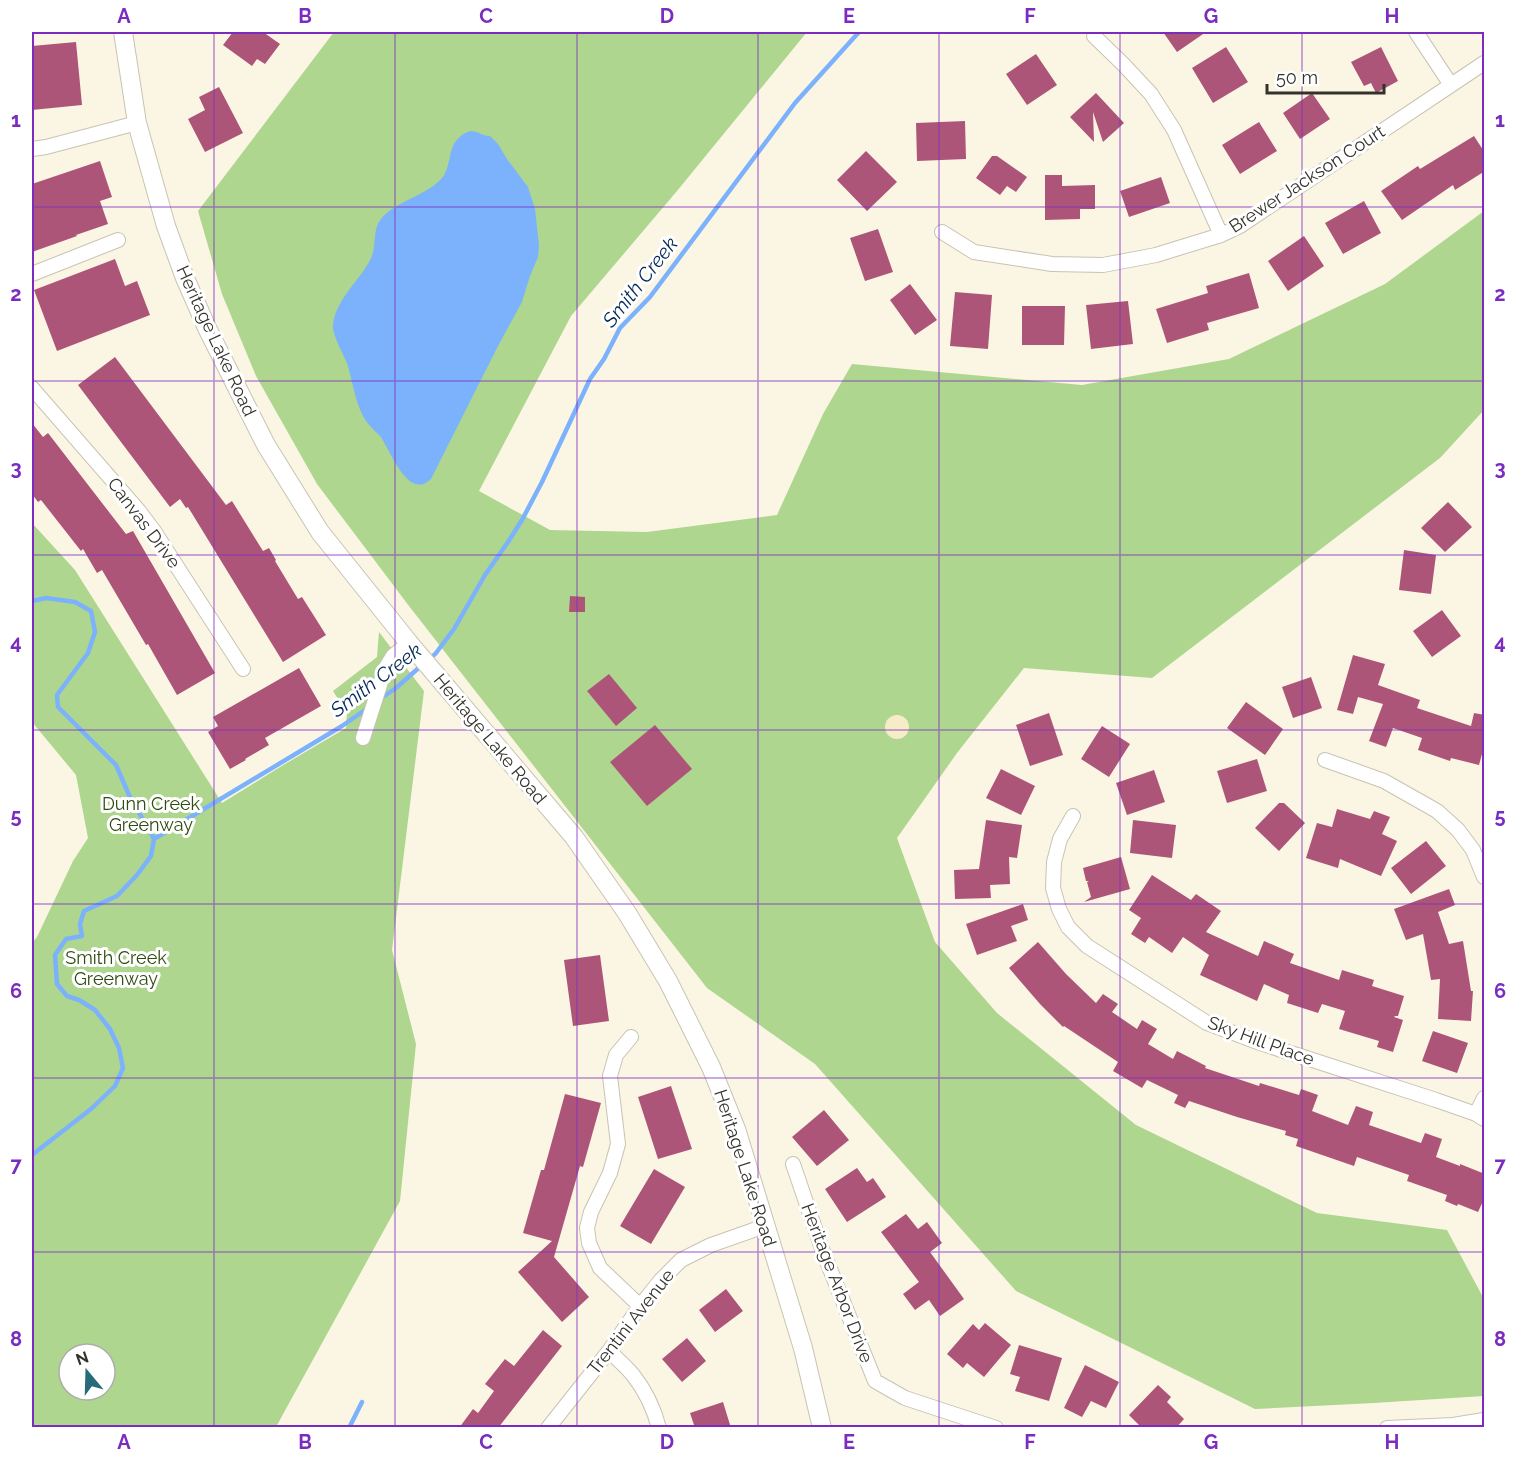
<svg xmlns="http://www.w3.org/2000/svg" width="1516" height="1459" font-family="Raleway,sans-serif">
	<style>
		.green { fill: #aed68f; fill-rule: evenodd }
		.sand { fill: #f6ecc7 }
		.water { fill: #7cb2fc }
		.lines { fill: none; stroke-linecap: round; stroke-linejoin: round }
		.stream { stroke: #7cb2fc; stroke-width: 4.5 }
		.building { fill: #ad5579 }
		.street-casing { stroke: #c8c3b2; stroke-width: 16 }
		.secondary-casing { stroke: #c8c3b2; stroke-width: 20 }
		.street { stroke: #fff; stroke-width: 14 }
		.secondary { stroke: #fff; stroke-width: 18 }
		.grid { fill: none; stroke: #7b2cbf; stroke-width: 1.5; stroke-opacity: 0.55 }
		.labels { text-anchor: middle; stroke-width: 6; stroke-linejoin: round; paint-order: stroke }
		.street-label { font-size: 18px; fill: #33322b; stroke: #fff }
		.park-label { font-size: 18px; fill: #2e4b10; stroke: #fff }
		.water-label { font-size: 20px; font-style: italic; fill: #042956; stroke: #fff }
		.neatline { fill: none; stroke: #7b2cbf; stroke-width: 2 }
		.grid-label { font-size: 20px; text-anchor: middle; font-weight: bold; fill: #7b2cbf }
	</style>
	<rect width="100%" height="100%" fill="#fbf6e4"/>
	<path class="green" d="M334 32H807L677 191 571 316 479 491 550 530 647 532 777 515 823 414 852 364 1082 385 1229 359 1385 284 1484 211V410L1440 458 1152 678 1024 668 957 753 897 838 935 942 997 1013 1136 1125 1317 1213 1447 1230 1484 1299V1396L1374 1403 1255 1409 1016 1291 815 1064 707 988 409 606 317 484 256 376 222 294 198 211Z
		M32 523 75 570 222 803 280 767 346 728 347 713 333 691 377 657 379 632 424 691 392 950 416 1044 400 1201 276 1427H32V943L37 937 73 861 88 838 76 775 32 722ZM69 1354H105V1390H69Z"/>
	<path class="sand" d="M885 727a12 12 0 1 1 24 0a12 12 0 1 1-24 0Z"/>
	<path class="water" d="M470 131C478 131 482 136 490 136L498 144 507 159 528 187 535 209 539 245 538 257 530 276 522 302 498 346 431 479C408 502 390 449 380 436 374 430 367 424 363 416 355 401 352 379 347 363 343 354 332 334 333 325 336 298 360 281 371 258 377 246 372 230 381 219 393 203 423 196 438 182 456 168 442 141 470 131Z"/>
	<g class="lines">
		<path class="stream" d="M32 601 46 598 75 602 91 611 95 632 88 653 57 695 58 707 116 765 129 795 154 839
			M429 660 436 653 454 629 485 575 508 542 522 520 542 482 590 379 604 359 620 328 650 297 795 103 859 32
			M380 699 396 688 422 665
			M32 1155 91 1109 115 1086 123 1068 119 1048 110 1029 95 1010 79 1000 67 996 57 984 55 955 66 939 82 936 80 924 84 911 117 896 137 875 151 856 154 839 342 726 368 708
			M349 1428 362 1402"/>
	</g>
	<path class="building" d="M233 32H263L280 44 265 64 257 59 252 66 223 45Z
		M1163 32H1206L1177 52Z
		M76 42 82 105 32 110V46Z
		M1226 47 1248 82 1213 103 1192 68Z
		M1381 47 1398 81 1376 93 1371 83 1364 86 1351 62Z
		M1036 54 1057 85 1027 105 1006 74Z
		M219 87 243 133 205 152 188 119 205 110 199 97Z
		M1096 93 1124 123 1103 142 1093 112 1094 142 1070 117Z
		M1312 93 1330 119 1300 139 1283 113Z
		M965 121 966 159 917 161 916 123Z
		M1259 122 1277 151 1240 174 1222 145Z
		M1474 136 1485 153V171L1455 190 1453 185 1402 220 1381 191 1418 166 1420 169Z
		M866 151 897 182 867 211 837 180Z
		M992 156H997L1027 177 1016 192 1007 186 1000 195 976 178Z
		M100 161 112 197 100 201 108 224 76 235 77 236 32 252V184Z
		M1045 175H1062V186L1095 185V209H1080V219L1045 220Z
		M1161 177 1170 203 1129 217 1120 191Z
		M1364 201 1381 233 1343 254 1325 223Z
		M878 229 893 272 865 281 850 238Z
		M1304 236 1324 266 1288 291 1268 261Z
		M115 259 125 286 137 281 150 315 57 351 34 290Z
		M1249 273 1259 308 1207 323 1209 330 1167 343 1156 309 1208 293 1206 286Z
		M910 284 937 320 915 335 890 300Z
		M955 292 992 295 988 349 950 346Z
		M1128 301 1133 344 1091 349 1086 305Z
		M1022 306H1065L1064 345H1022Z
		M115 357 226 505 232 501 263 551 269 548 276 560 275 561 298 599 302 597 326 635 283 662 188 507 186 508 180 499 170 507 78 385Z
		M32 423 43 437 48 433 126 534 133 531 215 673 177 695 148 644 146 645 102 570 97 573 83 549 81 551 41 500 38 502 32 494Z
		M1448 502 1472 527 1445 552 1421 528Z
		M1404 550 1436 555 1431 594 1399 590Z
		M570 596 585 597V612H569Z
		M1442 610 1461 636 1432 657 1413 631Z
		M1353 655 1385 664 1378 685 1420 700 1417 708 1471 726 1474 713 1485 715V743L1479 765 1451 758 1450 761 1418 750 1422 738 1393 728 1386 747 1369 741 1383 704 1358 697 1353 714 1337 710Z
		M299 668 321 706 265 738 269 745 245 759 246 760 230 769 208 732 218 726 213 717Z
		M609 674 637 708 616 726 587 691Z
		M1311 677 1322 708 1293 718 1282 687Z
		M1246 702 1283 729 1265 755 1227 728Z
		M1049 713 1063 755 1030 766 1016 725Z
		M655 725 692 769 647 806 610 762Z
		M1102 726 1130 744 1109 777 1081 759Z
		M1257 759 1267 791 1227 803 1217 771Z
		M1001 769 1035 786 1021 815 986 798Z
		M1154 770 1165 802 1127 815 1116 783Z
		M1279 803H1284L1305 823 1279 851 1255 828Z
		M1337 809 1370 819 1374 811 1390 817 1382 834 1397 841 1381 876 1340 859 1338 868 1306 858 1317 823 1332 827Z
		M986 820 1022 825 1017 858 1009 857 1010 884 990 885 991 898 955 899 954 870 979 869Z
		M1133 820 1176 825 1172 858 1130 853Z
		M1426 841 1446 866 1411 894 1391 868Z
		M1121 857 1130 889 1084 902 1091 897 1087 882 1089 881H1086L1083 868Z
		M1152 875 1191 900 1196 894 1221 911 1206 932 1258 956 1264 941 1294 954 1290 963 1339 980 1342 970 1374 980 1372 986 1404 996 1398 1016H1395L1394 1017 1403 1020 1393 1052 1377 1047 1379 1041 1339 1029 1345 1011 1322 1004 1318 1013 1287 1003 1289 995 1264 984 1257 1001 1200 975 1209 955 1183 937 1172 953 1149 937 1145 943 1131 934 1141 918 1129 910Z
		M1449 889 1455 905 1438 912 1449 944 1463 941 1471 991H1473L1471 1021 1438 1019 1440 979 1431 980 1423 934 1406 940 1394 909Z
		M1023 904 1028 920 1011 926 1017 941 977 955 966 924Z
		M1038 942 1066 974 1096 1003 1103 994 1118 1004 1112 1012 1137 1029 1142 1020 1157 1029 1148 1044 1173 1059 1177 1051 1206 1066 1205 1068 1259 1086 1260 1083 1299 1095 1301 1089 1318 1095 1312 1111 1348 1125 1356 1106 1373 1112 1369 1125 1421 1143 1425 1133 1442 1139 1436 1157 1460 1166V1164L1485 1174V1197L1478 1212 1458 1204 1457 1206 1445 1201 1447 1195 1407 1181 1409 1175 1357 1157 1354 1166 1296 1146 1298 1139 1285 1135 1286 1131 1237 1117 1189 1101 1185 1108 1174 1103 1178 1095 1147 1080 1142 1088 1113 1071 1118 1062 1064 1026 1063 1027 1040 1004 1009 968Z
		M600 955 609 1021 573 1026 564 960Z
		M1433 1031 1468 1043 1457 1073 1422 1061Z
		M671 1086 692 1149 658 1159 638 1097Z
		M565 1094 601 1103 583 1167 580 1166 554 1257 589 1297 562 1322 518 1272 552 1241 523 1233 541 1170H544Z
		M824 1110 849 1140 817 1166 792 1137Z
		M857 1168 867 1182 873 1178 886 1197 847 1222 825 1189Z
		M654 1169 685 1187 651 1244 620 1226Z
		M906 1214 918 1229 927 1222 942 1243 930 1252 964 1299 940 1316 929 1300 915 1310 903 1294 919 1282 881 1232Z
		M726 1289 743 1311 715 1332 699 1310Z
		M985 1323 1011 1345 984 1377 967 1363 963 1368 947 1354 973 1324 979 1330Z
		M543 1330 562 1346 498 1428H459L473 1409 478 1413 494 1391 485 1384 505 1359 514 1366Z
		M687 1338 706 1361 682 1382 662 1359Z
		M1019 1345 1062 1358 1049 1401 1015 1391 1020 1377 1010 1374Z
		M1085 1365 1119 1382 1106 1408 1091 1401 1082 1417 1064 1408Z
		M1158 1385 1171 1397 1167 1402 1184 1419 1176 1428H1142L1129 1415Z
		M723 1402 731 1428H695L690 1413Z"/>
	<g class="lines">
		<g class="street-casing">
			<path id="street" d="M1416 32 1451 85
				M1094 36 1123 64 1151 94 1174 130 1221 235
				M32 149 46 147 137 123
				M942 232 974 252 1052 264 1103 265 1156 255 1221 235 1240 226 1484 63
				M32 274 118 240
				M32 388 139 511 154 531 243 669
				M363 738 385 669 393 656 409 643
				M1325 760 1384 781 1437 811 1458 830 1473 850 1484 877
				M1073 816 1060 839 1054 862 1053 888 1059 909 1068 927 1087 946 1207 1023 1260 1043 1436 1100 1476 1114 1484 1119
				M631 1037 616 1055 610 1076 618 1144 610 1173 591 1212 587 1228 589 1243 600 1268 640 1306
				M1476 1114 1484 1098
				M793 1164 822 1249 875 1381 905 1398 996 1428
				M609 1351C617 1359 626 1366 633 1375 645 1390 654 1409 659 1428
				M548 1428 609 1351 640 1306 661 1280 681 1260 711 1245 765 1226
				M1387 1428 1453 1425 1484 1420"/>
		</g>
		<g class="secondary-casing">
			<path id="secondary" d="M123 32 137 123 166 226 185 278 207 328 266 445 320 532 409 643 574 837 627 913 668 981 711 1067 736 1129 803 1348 822 1428"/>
		</g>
		<use href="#street" class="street"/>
		<use href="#secondary" class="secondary"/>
	</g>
	<path class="grid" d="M214 32V1428M395 32V1428M577 32V1428M758 32V1428M939 32V1428M1120 32V1428M1302 32V1428M32 207H1484M32 381H1484M32 555H1484M32 730H1484M32 904H1484M32 1078H1484M32 1252H1484"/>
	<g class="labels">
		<g class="street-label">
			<text transform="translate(1307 179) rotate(-33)" y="6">Brewer Jackson Court</text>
			<text transform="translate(216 341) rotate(65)" y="6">Heritage Lake Road</text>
			<text transform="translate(144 523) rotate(53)" y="6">Canvas Drive</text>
			<text transform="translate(490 739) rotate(50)" y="6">Heritage Lake Road</text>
			<text transform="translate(1261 1041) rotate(20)" y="6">Sky Hill Place</text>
			<text transform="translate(745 1168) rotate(72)" y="6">Heritage Lake Road</text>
			<text transform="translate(837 1283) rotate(69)" y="6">Heritage Arbor Drive</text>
			<text transform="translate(631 1322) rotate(-52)" y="6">Trentini Avenue</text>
		</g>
		<g class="park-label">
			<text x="151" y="810">Dunn Creek<tspan x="151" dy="21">Greenway</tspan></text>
			<text x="116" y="964">Smith Creek<tspan x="116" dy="21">Greenway</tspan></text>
		</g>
		<g class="water-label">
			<text transform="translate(640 282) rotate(-52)" y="7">Smith Creek</text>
			<text transform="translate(376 680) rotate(-37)" y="7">Smith Creek</text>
		</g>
	</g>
	<rect width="1516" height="1459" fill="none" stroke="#ffffff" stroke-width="66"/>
	<g transform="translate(87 1372) rotate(341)"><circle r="28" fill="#ffffff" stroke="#adadaa" stroke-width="1.5"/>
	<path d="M0-4.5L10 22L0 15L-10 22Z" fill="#276b7b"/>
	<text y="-9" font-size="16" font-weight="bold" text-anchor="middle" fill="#33322b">N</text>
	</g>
	<path d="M1267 84v9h117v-9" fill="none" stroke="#33322b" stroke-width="3"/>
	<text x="1276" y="84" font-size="18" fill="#33322b" stroke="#ffffff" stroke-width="4.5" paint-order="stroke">50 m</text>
	<rect x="33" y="33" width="1450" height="1393" class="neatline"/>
	<g class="grid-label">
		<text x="124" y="23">A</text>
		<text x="305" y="23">B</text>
		<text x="486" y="23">C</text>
		<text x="667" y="23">D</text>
		<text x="849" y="23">E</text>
		<text x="1030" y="23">F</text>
		<text x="1211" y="23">G</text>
		<text x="1392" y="23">H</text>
		<text x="16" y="127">1</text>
		<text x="1500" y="127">1</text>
		<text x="16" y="301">2</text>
		<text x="1500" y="301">2</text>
		<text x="16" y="475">3</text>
		<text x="1500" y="475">3</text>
		<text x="16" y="649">4</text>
		<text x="1500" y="649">4</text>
		<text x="16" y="823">5</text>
		<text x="1500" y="823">5</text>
		<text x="16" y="998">6</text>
		<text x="1500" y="998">6</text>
		<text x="16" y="1172">7</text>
		<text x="1500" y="1172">7</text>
		<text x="16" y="1346">8</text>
		<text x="1500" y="1346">8</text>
		<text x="124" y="1449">A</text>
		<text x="305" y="1449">B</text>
		<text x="486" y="1449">C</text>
		<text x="667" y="1449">D</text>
		<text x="849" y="1449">E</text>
		<text x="1030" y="1449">F</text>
		<text x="1211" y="1449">G</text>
		<text x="1392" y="1449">H</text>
	</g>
</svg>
